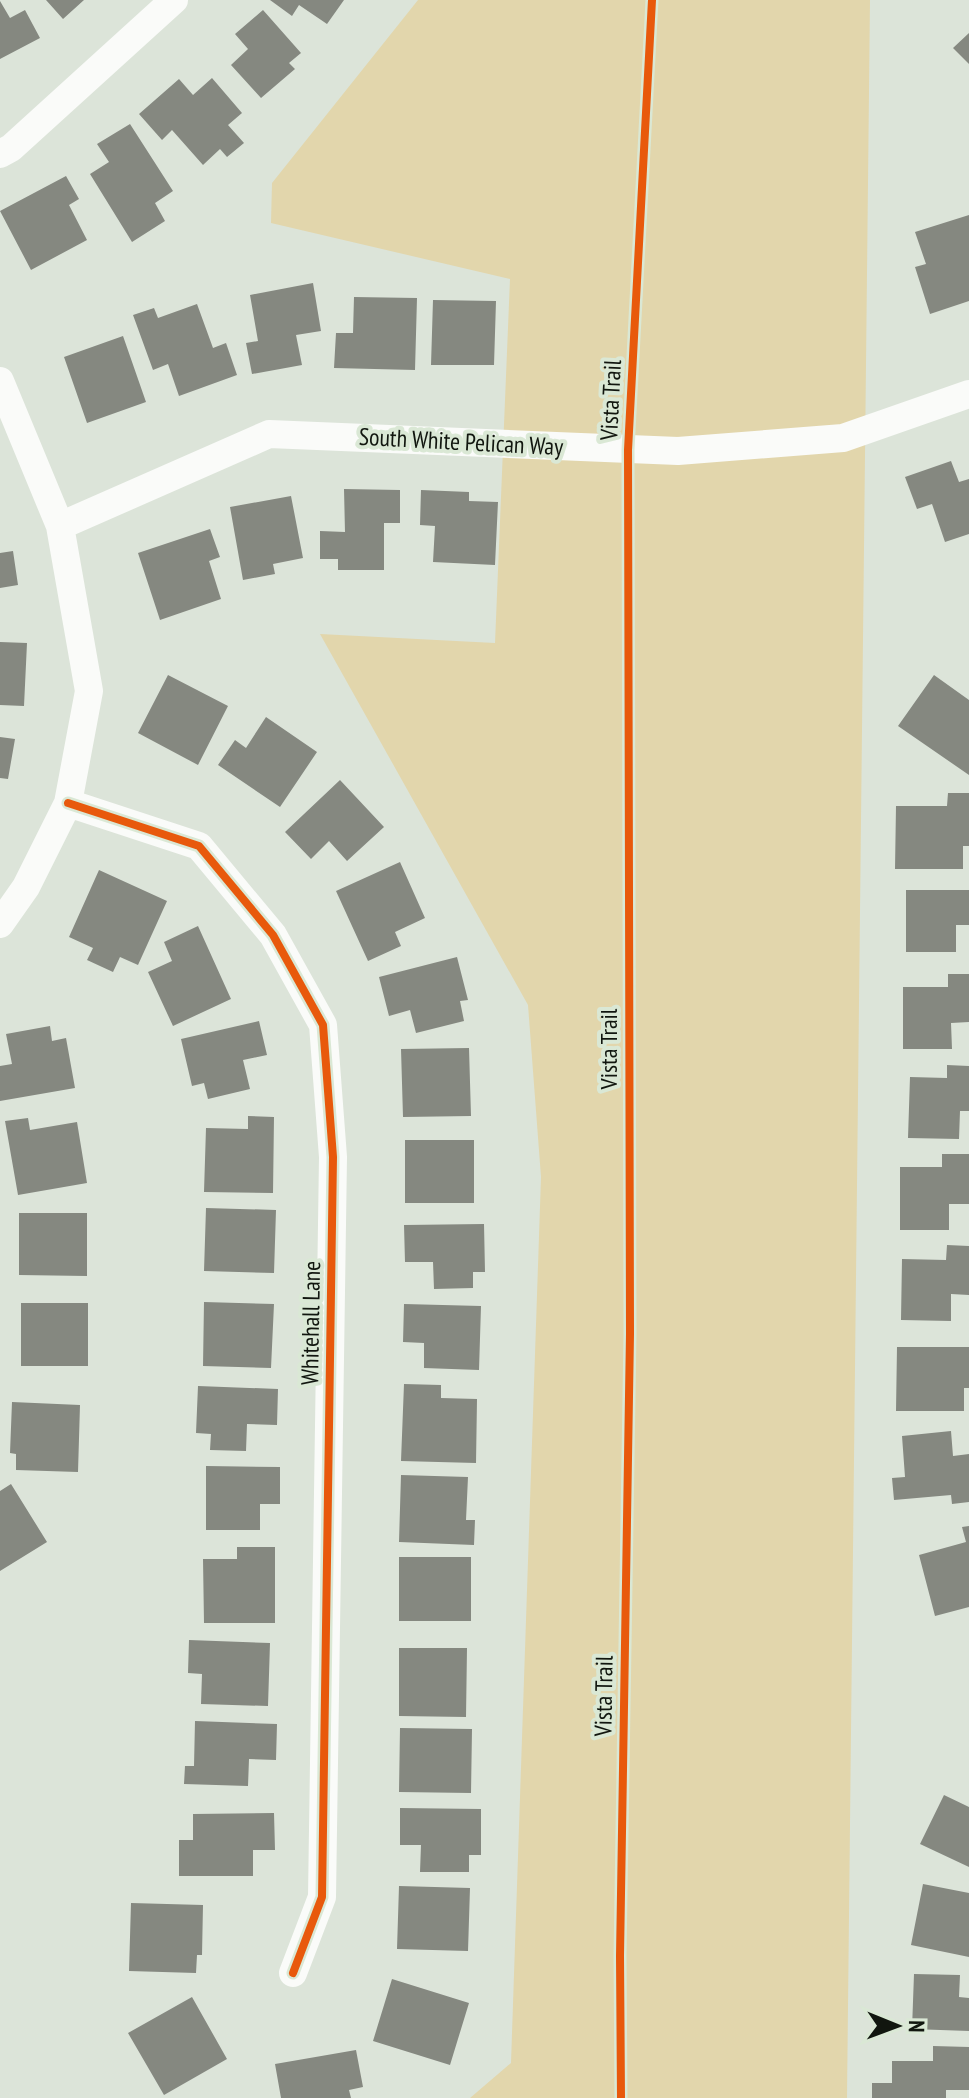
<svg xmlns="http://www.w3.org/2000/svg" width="969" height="2098" font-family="'PT Sans Narrow',sans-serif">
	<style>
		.green { fill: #e2d6ac }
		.building { fill: #858880 }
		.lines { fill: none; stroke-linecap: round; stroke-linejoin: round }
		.street { stroke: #fafbf9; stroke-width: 28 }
		.cycleway-casing { stroke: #dae8d5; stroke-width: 13 }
		.cycleway { stroke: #e8590c; stroke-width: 8 }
		.labels { text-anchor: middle; stroke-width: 8; stroke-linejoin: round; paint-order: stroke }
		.street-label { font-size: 24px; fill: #11160f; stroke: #dae8d5 }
	</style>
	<rect width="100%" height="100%" fill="#dce4d9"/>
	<path class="green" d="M418 0H870L847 2098H470L511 2063 541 1177 528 1005 320 634 495 643 510 279 271 223 272 183Z"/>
	<path class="building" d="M46 0H84L63 19Z
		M270 0H344L327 24 299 5 292 16Z
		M0 1 10 18 25 10 40 38 0 59Z
		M263 10 301 53 289 63 295 69 261 98 231 65 248 49 235 34Z
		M969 33V64L953 48Z
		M212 78 242 113 228 125 244 143 227 157 220 149 203 165 172 130 162 140 139 114 179 79 193 95Z
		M130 124 173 191 155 203 165 221 132 242 90 174 109 162 97 144Z
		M66 176 79 199 69 205 87 240 31 270 0 211Z
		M969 215V301L930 314 915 267 926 264 915 232Z
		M313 283 321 331 296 335 302 365 252 374 246 343 258 341 250 295Z
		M354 297 417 298 415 370 334 368 336 333H353Z
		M433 300 496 301 494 365H431Z
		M197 304 213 348 226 343 237 375 179 396 168 364 153 370 133 315 154 308 158 318Z
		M123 336 146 402 87 423 64 357Z
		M951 461 959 482 969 479V534L945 542 932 504 917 509 905 477Z
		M344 489 400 490V523H384V570H338V559H320V531L345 532Z
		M421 490 469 492V501L498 502 495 565 433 562 435 526 420 525Z
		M291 496 303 558 273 564 275 574 243 580 230 507Z
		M210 529 220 557 209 561 221 599 160 620 138 553Z
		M13 551 18 585 0 588V553Z
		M0 642 27 643 24 706 0 705Z
		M168 675 228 706 198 765 138 733Z
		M934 675 969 700V775L898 726Z
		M266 717 317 752 280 807 218 765 235 740 246 748Z
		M0 737 15 739 8 779 0 778Z
		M340 780 384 827 347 861 329 841 311 859 285 832Z
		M948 793H969V846H963V869H895L896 806H947Z
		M400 862 425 918 395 932 401 946 368 961 336 891Z
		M99 870 167 901 138 965 120 957 113 972 87 960 93 948 69 937Z
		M906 890H969V925H956V952H906Z
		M198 926 231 999 173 1026 148 972 172 961 164 942Z
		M457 957 468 1000 460 1001 464 1021 416 1033 410 1010 389 1016 379 977Z
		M948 974H969V1022L951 1023 952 1049H903V987H948Z
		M259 1021 267 1055 243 1060 250 1089 208 1099 204 1083 192 1086 181 1039Z
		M50 1026 52 1041 66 1038 75 1088 0 1101V1066L12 1064 6 1034Z
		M469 1048 471 1116 403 1117 401 1049Z
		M947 1065 969 1066V1111H960L959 1139 908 1138 910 1077 947 1078Z
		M248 1116 274 1117 273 1193 204 1192 206 1128 248 1129Z
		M28 1118 30 1130 77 1122 87 1183 18 1195 5 1121Z
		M405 1140H474V1203H405Z
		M942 1154H969V1204H949V1230H900V1167H942Z
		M206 1208 276 1210 274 1273 204 1271Z
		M19 1213H87V1276L19 1275Z
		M484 1224 485 1272H473V1288L434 1289 433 1262H405L404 1225Z
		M947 1245 969 1246V1295L951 1294V1321L901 1320 902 1259 946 1260Z
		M204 1302 274 1304 271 1368 203 1366Z
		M21 1303H88V1366H21Z
		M404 1304 481 1306 479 1370 424 1368V1343L403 1342Z
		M897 1347H969V1388H964V1411H896Z
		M404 1384 441 1385V1398L477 1399 476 1463 401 1461Z
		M198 1386 278 1389 277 1425 247 1424 246 1451 210 1450 211 1434 196 1433Z
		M12 1402 80 1405 78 1472 16 1470V1454L10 1453Z
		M951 1431 953 1456 969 1454V1502L952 1504 951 1495 894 1500 892 1478 905 1477 902 1436Z
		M206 1466 280 1467V1504H260V1530H206Z
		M401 1475 468 1477 466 1520H475L474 1545 399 1542Z
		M11 1484 47 1542 0 1571V1491Z
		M969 1526V1607L935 1616 919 1555 966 1542 962 1527Z
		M237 1547H275V1623H204L203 1559H237Z
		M399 1557H471V1621H399Z
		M189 1640 270 1643 268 1706 201 1704 202 1674 188 1673Z
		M399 1648H467L466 1717 399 1716Z
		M195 1721 277 1724 276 1760 249 1759 248 1786 184 1784 185 1766H194Z
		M400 1728 472 1729 471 1793 399 1792Z
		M944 1795 969 1807V1867L920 1844Z
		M400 1808 481 1809V1855H469V1872H420L421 1845H400Z
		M274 1813 275 1850H253V1876H179V1840H193V1814Z
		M923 1884 969 1893V1957L911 1945Z
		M399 1886 470 1888 468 1951 397 1949Z
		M131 1903 203 1905 202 1955H197L196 1973 129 1971Z
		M914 1974 960 1975 959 1997 969 1998V2031L912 2029Z
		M392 1979 469 2003 450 2065 373 2041Z
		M192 1997 227 2059 164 2095 128 2033Z
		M933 2046 969 2047V2090H946V2098H872V2083H892V2061H933Z
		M356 2050 363 2087 349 2090 351 2098H281L275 2064Z"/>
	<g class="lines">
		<path class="street" d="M0 154 11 148 174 0
			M0 381 60 526 89 691 68 803 26 887 0 924
			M60 526 269 434 678 451 843 438 969 394
			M68 803 199 846 273 935 323 1025 333 1157 322 1897 293 1973"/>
		<g class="cycleway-casing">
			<path id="cycleway" d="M68 803 199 846 273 935 323 1025 333 1157 322 1897 293 1973
				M621 2098 620 1956 630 1334 628 450 652 0"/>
		</g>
		<use href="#cycleway" class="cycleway"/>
	</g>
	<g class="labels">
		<g class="street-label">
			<text transform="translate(611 400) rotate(-87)" y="8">Vista Trail</text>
			<text transform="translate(461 442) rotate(3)" y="8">South White Pelican Way</text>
			<text transform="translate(609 1049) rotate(-90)" y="8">Vista Trail</text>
			<text transform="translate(311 1323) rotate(-89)" y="8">Whitehall Lane</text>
			<text transform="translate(604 1696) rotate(-89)" y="8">Vista Trail</text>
		</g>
	</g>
	<g transform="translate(897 2026) rotate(91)" stroke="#dae8d5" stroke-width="6" paint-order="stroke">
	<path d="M0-6L14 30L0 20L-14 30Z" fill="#11160f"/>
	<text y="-12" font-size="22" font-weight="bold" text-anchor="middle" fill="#11160f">N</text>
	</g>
</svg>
